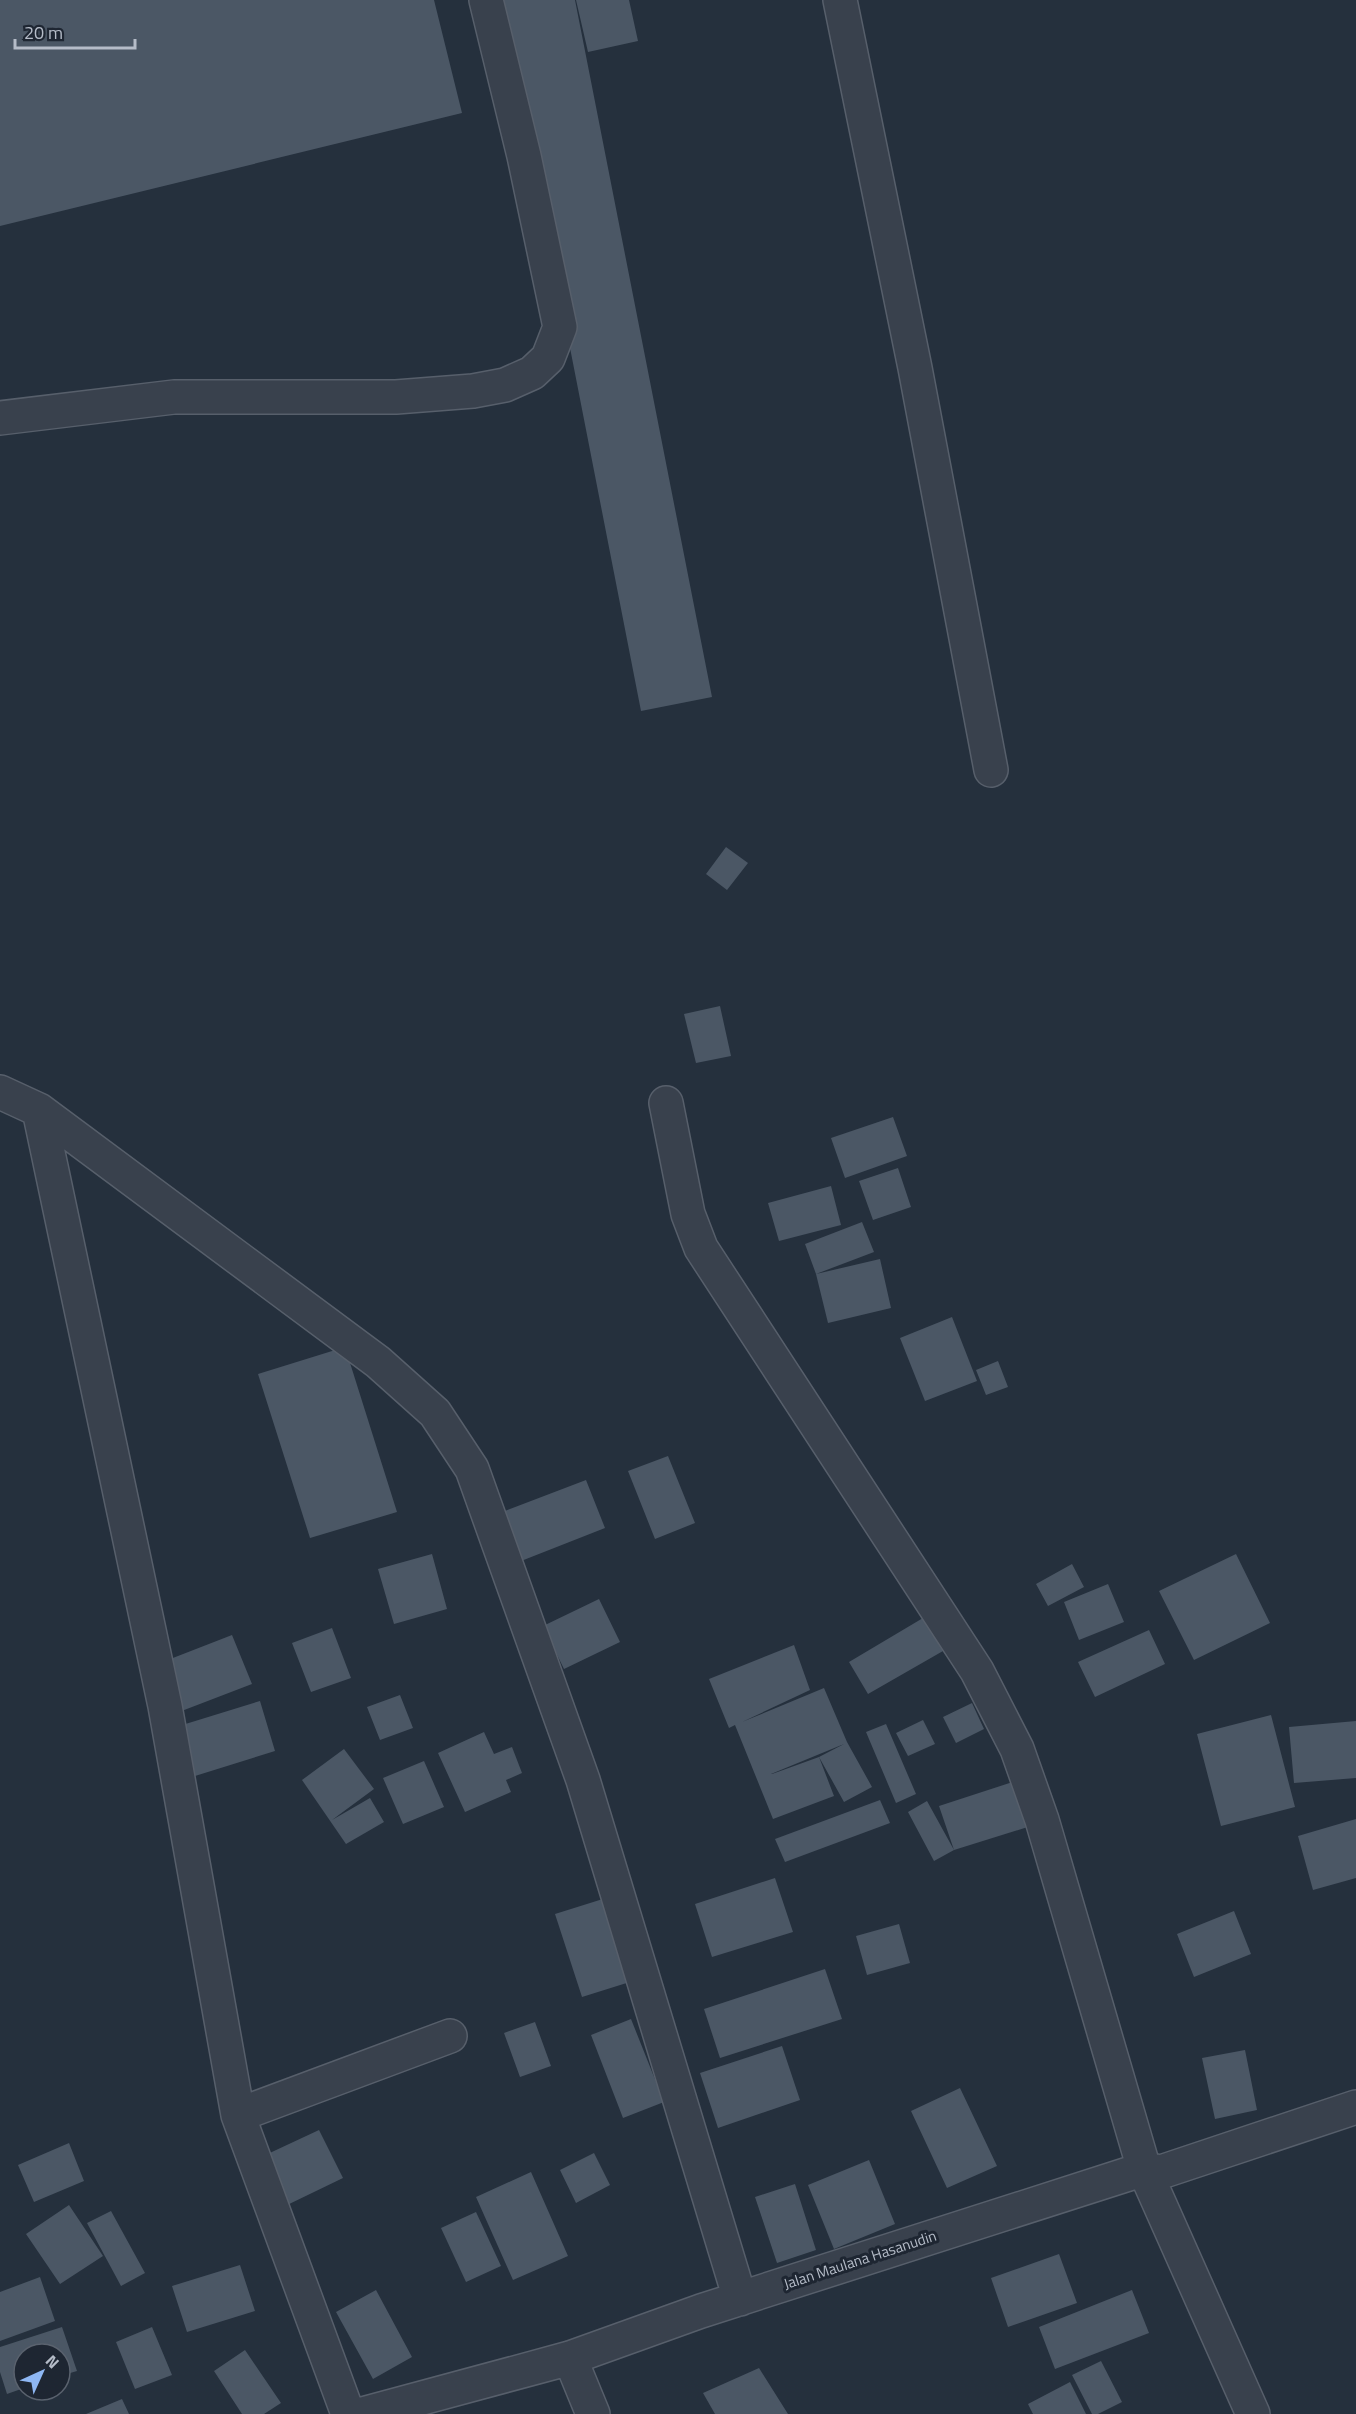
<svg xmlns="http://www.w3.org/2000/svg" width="1356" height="2414" font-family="'Titillium Web',sans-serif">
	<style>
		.building { fill: #4b5765; fill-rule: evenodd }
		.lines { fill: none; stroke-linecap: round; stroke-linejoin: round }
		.minor-casing { stroke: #575f6b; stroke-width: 36 }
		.minor { stroke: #39414d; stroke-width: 33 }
		.labels { text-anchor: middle; stroke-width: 6; stroke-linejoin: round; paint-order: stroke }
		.street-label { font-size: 15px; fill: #b5bcc8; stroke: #1e2632 }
	</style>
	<rect width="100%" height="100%" fill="#25303d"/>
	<path class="building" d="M0 0H434L462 113 0 226Z
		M502 0H575L712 697 641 711Z
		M576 0H629L638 41 588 52Z
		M726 847 748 863 727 890 706 874Z
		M720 1006 731 1056 696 1063 684 1014Z
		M893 1117 907 1156 845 1178 831 1138Z
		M898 1168 911 1207 873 1220 859 1181Z
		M831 1186 841 1225 779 1241 768 1203Z
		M862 1222 874 1252 816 1274 880 1259 891 1308 828 1323 816 1274 805 1244Z
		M952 1317 977 1381 925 1401 900 1338Z
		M345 1347 397 1512 310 1538 258 1374Z
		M998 1361 1008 1387 986 1395 976 1370Z
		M668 1456 695 1523 655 1539 628 1471Z
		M586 1480 605 1528 516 1563 497 1514Z
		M432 1554 447 1609 394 1624 378 1569Z
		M1236 1554 1270 1623 1194 1660 1159 1591Z
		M1072 1564 1084 1587 1048 1606 1036 1584Z
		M1108 1584 1124 1622 1079 1640 1064 1602Z
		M599 1599 620 1642 564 1669 543 1626Z
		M923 1618 943 1651 868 1694 849 1662Z
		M332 1628 351 1678 311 1692 292 1643Z
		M1149 1630 1165 1664 1095 1697 1078 1662Z
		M232 1635 252 1684 179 1712 160 1663Z
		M794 1645 810 1690 742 1722 824 1688 847 1742 872 1787 844 1802 819 1757 834 1796 773 1819 735 1725 729 1728 709 1679ZM844 1744 819 1757 772 1774H771Z
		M400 1695 413 1728 380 1740 367 1707Z
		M260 1701 275 1751 195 1776 179 1726Z
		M972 1703 984 1729 956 1743 943 1717Z
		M1271 1715 1295 1807 1221 1826 1197 1734Z
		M923 1720 935 1744 908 1756 896 1733Z
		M1356 1721V1778L1294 1783 1289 1727Z
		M886 1724 916 1794 896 1803 866 1732Z
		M484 1732 494 1754 512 1747 522 1773 506 1780 511 1792 465 1812 438 1753Z
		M344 1749 374 1789 332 1820 370 1798 384 1822 346 1844 302 1780Z
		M424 1761 444 1807 403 1824 383 1778Z
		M1019 1780 1034 1825 954 1850 939 1806Z
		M880 1800 890 1823 785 1862 775 1839Z
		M927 1801 954 1850 934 1861 908 1812Z
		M1356 1819V1878L1313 1890 1298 1836Z
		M775 1878 793 1932 712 1957 695 1904Z
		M606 1898 633 1981 582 1997 555 1914Z
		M1234 1911 1251 1954 1194 1977 1177 1934Z
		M899 1924 910 1963 867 1975 856 1936Z
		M825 1969 842 2019 720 2058 704 2009Z
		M631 2019 664 2102 623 2118 591 2035Z
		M535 2022 551 2066 520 2077 504 2033Z
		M782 2046 800 2100 718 2128 700 2073Z
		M1245 2050 1257 2110 1215 2119 1202 2058Z
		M960 2088 997 2166 947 2188 911 2111Z
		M319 2130 343 2178 283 2207 259 2158Z
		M69 2143 84 2181 34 2202 18 2165Z
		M594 2153 610 2185 576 2203 560 2170Z
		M869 2160 895 2224 834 2249 808 2185Z
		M531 2172 568 2256 513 2280 476 2197Z
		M795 2184 816 2250 777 2263 755 2197Z
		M69 2205 103 2256 60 2284 26 2234Z
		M111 2211 145 2273 121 2286 87 2223Z
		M476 2212 501 2266 466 2282 441 2228Z
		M1059 2254 1077 2303 1008 2327 991 2278Z
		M240 2265 255 2311 187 2332 172 2286Z
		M40 2277 55 2321 0 2341V2292Z
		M376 2290 412 2357 373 2379 336 2312Z
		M1132 2290 1149 2333 1055 2369 1039 2327Z
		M62 2327 77 2371 60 2376V2354H24V2388L7 2394 0 2372V2347Z
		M152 2327 172 2375 135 2389 116 2342Z
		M245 2350 281 2403 264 2414H242L214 2371Z
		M1101 2361 1122 2402 1098 2414H1092L1072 2375Z
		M759 2368 788 2414H715L703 2393Z
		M1070 2382 1086 2414H1033L1028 2404Z
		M122 2399 129 2414H86Z"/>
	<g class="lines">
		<g class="minor-casing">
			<path id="minor" d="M840 0 915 368 991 770
				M0 418 174 397H396L473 391 505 385 532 373 548 358 560 327 524 156 486 0
				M0 1092 39 1110 378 1362 435 1413 472 1469 583 1780 740 2299
				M666 1103 688 1214 701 1248 977 1671 1017 1749 1042 1820 1144 2169 1253 2414
				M39 1110 165 1706 238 2115 348 2414
				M238 2115 450 2036
				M570 2358 593 2414
				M363 2414 570 2358 701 2311 1144 2169 1161 2172 1356 2107"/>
		</g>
		<use href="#minor" class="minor"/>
	</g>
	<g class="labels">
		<g class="street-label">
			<text transform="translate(860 2260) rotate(-18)" y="5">Jalan Maulana Hasanudin</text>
		</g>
	</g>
	<g transform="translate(42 2372) rotate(45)"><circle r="28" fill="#1e2632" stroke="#5a626e" stroke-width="1.5"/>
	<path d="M0-4.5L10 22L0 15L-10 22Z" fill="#8eb7f3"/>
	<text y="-9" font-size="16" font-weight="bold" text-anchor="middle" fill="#b5bcc8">N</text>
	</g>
	<path d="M15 39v9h120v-9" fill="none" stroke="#b5bcc8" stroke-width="3"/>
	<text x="24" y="39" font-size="18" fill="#b5bcc8" stroke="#1e2632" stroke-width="4.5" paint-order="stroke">20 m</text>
</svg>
